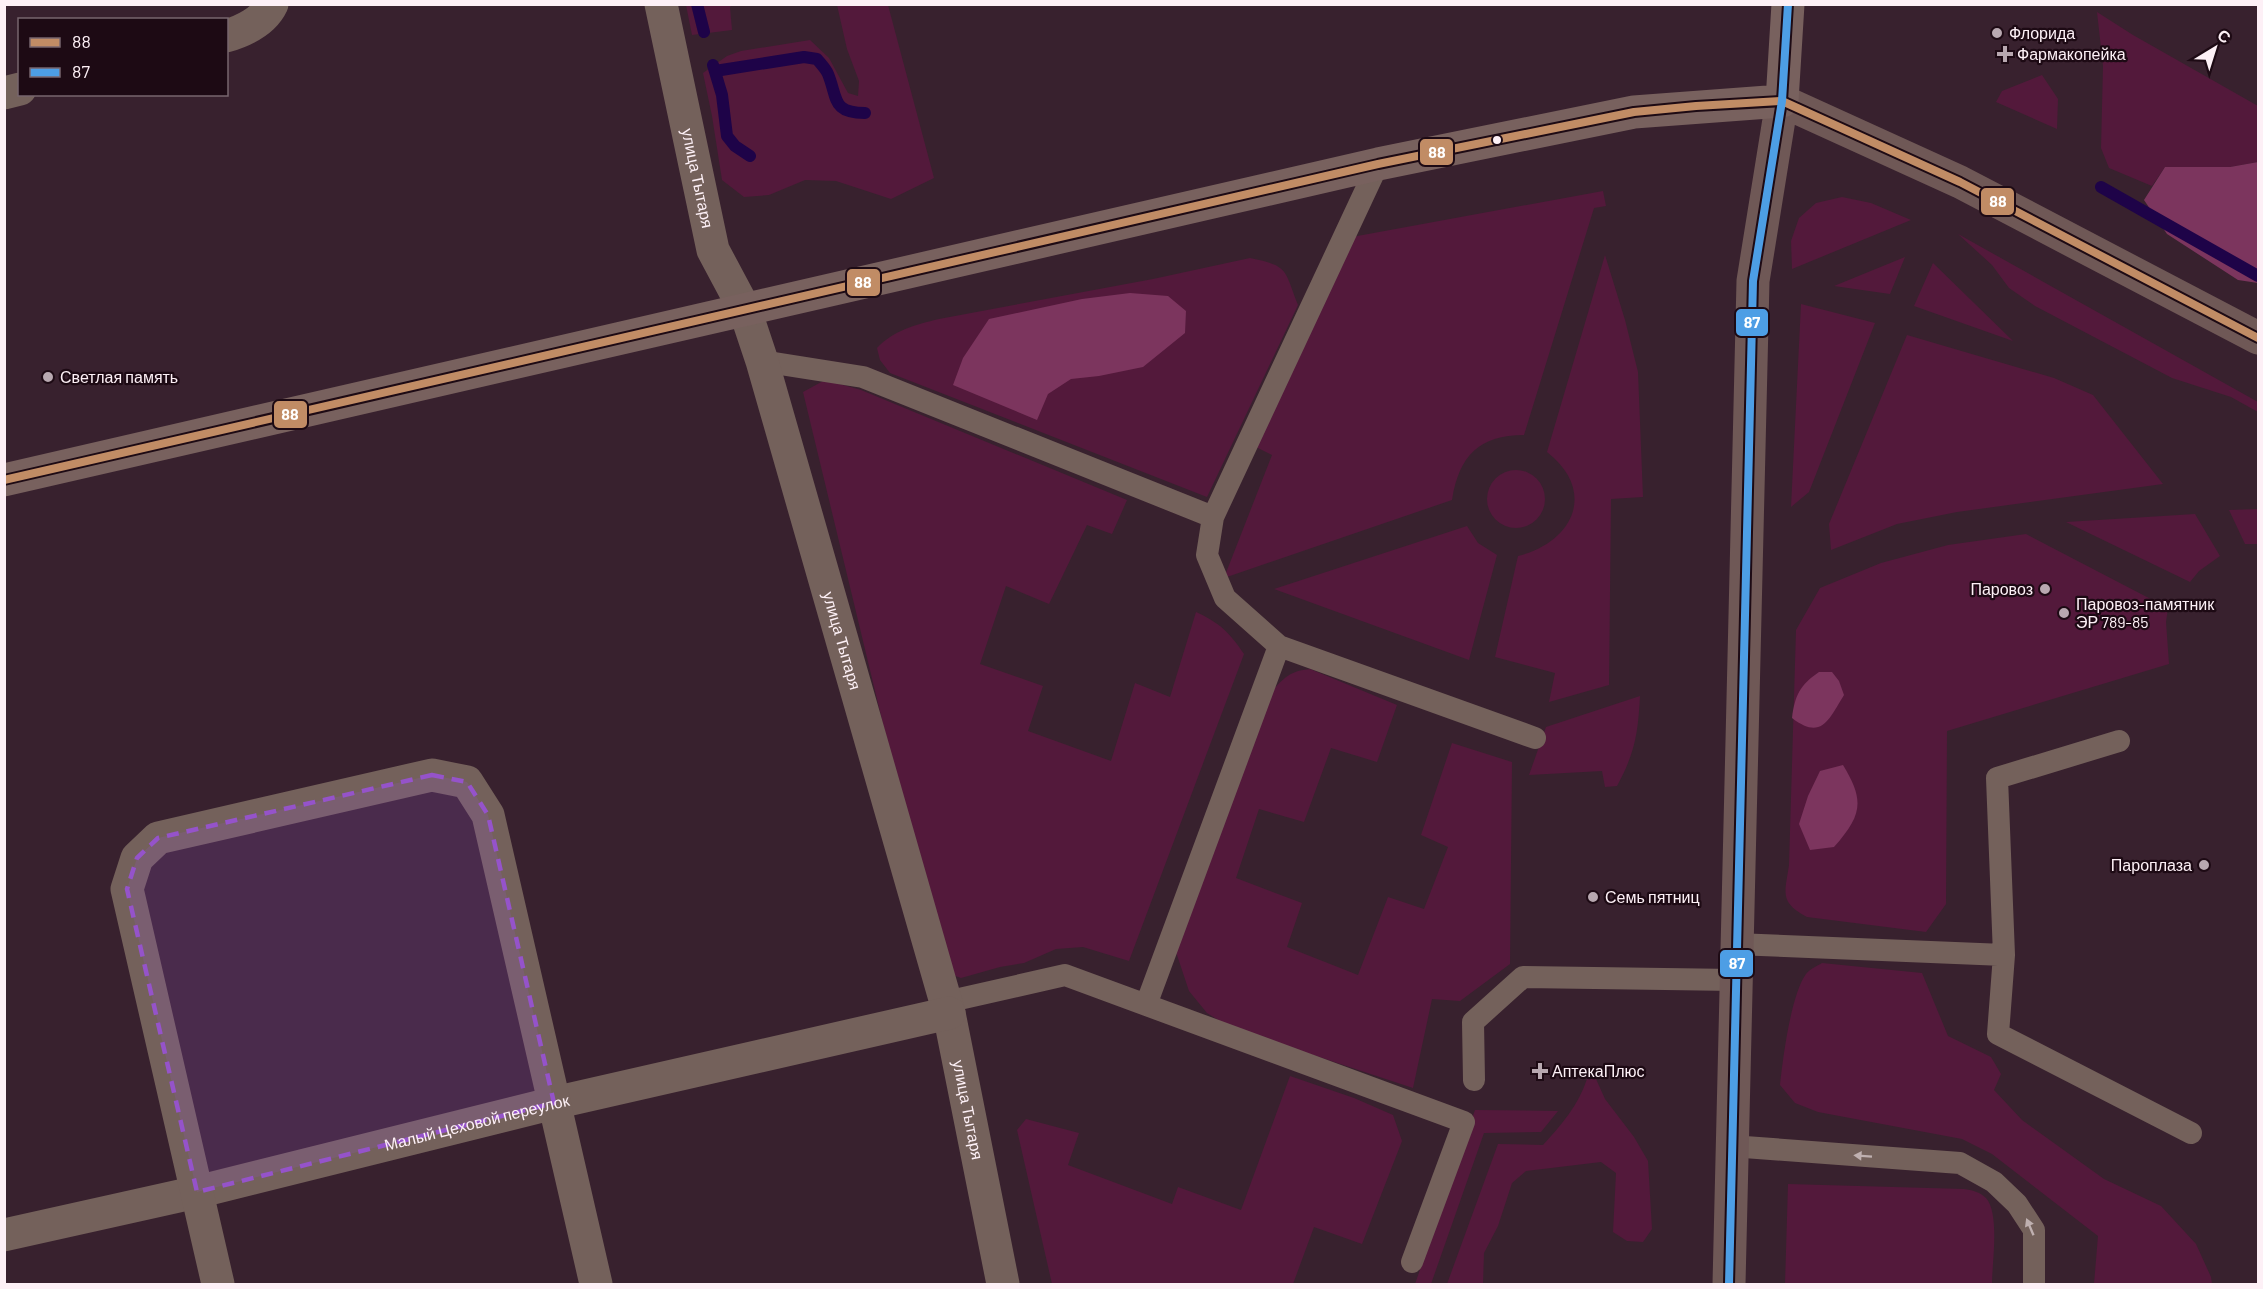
<svg xmlns="http://www.w3.org/2000/svg" width="2263" height="1289" font-family="Barlow,sans-serif">
	<style>
		.green { fill: #53193b }
		.forest { fill: #7c355e }
		.lines { fill: none; stroke-linecap: round; stroke-linejoin: round }
		.stream { stroke: #1e0348; stroke-width: 12 }
		.service { stroke: #74615b; stroke-width: 22 }
		.minor { stroke: #74615b; stroke-width: 33 }
		.secondary { stroke: #6f5856; stroke-width: 33 }
		.primary { stroke: #78615e; stroke-width: 33 }
		.bus-1-casing { stroke: #1d0a14; stroke-width: 12 }
		.bus-2-casing { stroke: #1d0a14; stroke-width: 12 }
		.bus-1 { stroke: #c18c65; stroke-width: 8 }
		.bus-2 { stroke: #4d9ee5; stroke-width: 8 }
		.oneway { fill: #bfb0b0 }
		.marked { fill: #9553ca; fill-opacity: 0.2; stroke: #9553ca; stroke-width: 4.5; stroke-dasharray: 12 8; stroke-linejoin: round }
		.poi-dot { fill: #b8a8b0; stroke: #1d0a14; stroke-width: 2 }
		.bus-dot { fill: #fdf0f6; stroke: #1d0a14; stroke-width: 2 }
		.labels { text-anchor: middle; stroke-width: 4.5; stroke-linejoin: round; paint-order: stroke }
		.poi-label { font-size: 16px; fill: #fdf0f6; stroke: #1d0a14; text-anchor: start }
		.street-label { font-size: 16px; fill: #fdf0f6; stroke: #1d0a14 }
		.line-badge { stroke: #1d0a14; stroke-width: 2 }
		.badge-label { font-size: 16px; text-anchor: middle; font-weight: bold; fill: #fff }
	</style>
	<rect width="100%" height="100%" fill="#38212e"/>
	<path class="green" d="M686 5H732L730 7 732 30 692 35Z
		M837 5H888L934 178 891 199 836 181 805 180 769 195 744 197 722 180 712 116 703 73 727 56 741 51 810 40 829 58 848 93 858 96 859 81 847 49Z
		M2097 12 2133 35 2258 106V162L2230 167H2165L2152 186 2109 168 2101 148 2103 66Z
		M2042 75 2058 99 2057 129 1996 102 2002 91Z
		M1603 191 1606 206 1594 208 1524 435C1479 435 1459 456 1452 500L1224 578 1272 455 1254 446 1352 237Z
		M1842 197 1871 203 1911 220 1792 269 1791 241 1799 218 1816 203Z
		M1958 234 2258 402V412L2231 397 2172 378 2035 306 2009 288 1992 265Z
		M1605 255 1625 320 1638 372 1643 497 1611 499 1609 685 1549 702 1555 673 1495 657 1518 556C1574 542 1597 491 1547 452Z
		M1905 257 1890 294 1834 286Z
		M1250 258C1289 266 1284 269 1298 305L1207 497 890 373 880 360 877 348C894 330 915 325 939 319L1153 279Z
		M1933 263 2013 341 1914 306Z
		M1801 304 1875 323 1809 492 1791 507Z
		M1907 335 2054 378 2093 395 2163 484 1957 512 1897 524 1831 550 1829 524Z
		M825 380 861 390 1127 500 1112 534 1087 525 1049 604 1006 586 980 664 1043 686 1028 731 1111 761 1135 683 1170 697 1196 612C1220 623 1230 633 1244 654L1129 961 1083 947 1056 949 1024 963 1000 967 961 978 950 974 890 753 803 392Z
		M1487 499a29 29 0 1 1 58 0a29 29 0 1 1-58 0Z
		M2258 509V544H2245L2229 510Z
		M2195 514 2220 556 2199 571 2190 582 2066 522Z
		M1467 526 1478 543 1497 555 1469 660 1274 589Z
		M2026 534 2168 608 2166 622 2169 664 1947 731 1946 904 1926 932 1807 917C1779 902 1785 893 1789 865L1796 630 1820 588 1881 563 1948 545Z
		M1310 669 1397 705 1377 762 1331 748 1304 822 1259 809 1236 878 1302 903 1287 947 1358 975 1388 897 1424 909 1448 847 1421 835 1452 743 1512 762 1510 964 1460 1001 1432 999 1413 1088 1231 1028 1207 1013 1189 991 1176 952 1271 692C1285 677 1290 671 1310 669Z
		M1640 696C1638 733 1635 753 1617 786L1605 787 1602 771 1529 775 1546 727Z
		M1822 963 1922 973 1948 1036 1991 1057 2001 1074 1994 1090 2022 1120 2104 1179 2161 1206 2196 1244 2211 1277 2212 1284H2094L2098 1236 1992 1154 1962 1139 1818 1112 1795 1103 1780 1085C1783 1057 1791 995 1806 974 1810 969 1817 966 1822 963Z
		M1290 1076 1354 1098 1393 1115 1402 1141 1362 1244 1314 1227 1293 1284H1052L1017 1130 1026 1119 1079 1133 1068 1165 1172 1204 1178 1187 1241 1210Z
		M1587 1079H1596L1605 1099 1634 1137 1648 1161 1652 1229 1643 1242 1627 1241 1613 1232 1616 1173 1601 1162 1526 1171 1512 1183 1498 1226 1484 1253 1483 1284H1447L1498 1144 1543 1145C1562 1124 1578 1106 1587 1079Z
		M1475 1110 1558 1111 1541 1132 1484 1133 1431 1284H1415Z
		M1788 1184 1964 1189C1972 1190 1980 1192 1986 1198 2000 1214 1992 1263 1992 1284H1785Z"/>
	<path class="forest" d="M2258 162V283L2238 280 2167 234 2144 200 2165 167H2230Z
		M1130 293 1168 296 1186 311 1185 333 1143 367 1099 376 1071 379 1048 394 1037 420 953 385 963 358 989 319 1082 299Z
		M1819 672H1832L1839 681 1844 695C1829 719 1822 741 1792 718 1795 695 1800 685 1819 672Z
		M1843 765C1865 801 1862 815 1834 847L1810 850 1799 824 1808 796 1820 771Z"/>
	<g class="lines">
		<path class="stream" d="M697 4 704 32
			M713 65 722 95 727 136 735 146 750 156
			M715 71 804 57 817 59C821 64 826 69 828 74 838 99 832 113 865 113
			M2101 187 2258 276"/>
		<path class="service" d="M762 361 863 377 1213 517 1378 164
			M1213 517 1207 555 1225 598 1279 646
			M2119 741 1997 778 2004 955 1998 1034 2191 1133
			M1735 944 2004 955
			M946 1002 1065 975 1464 1122 1412 1262
			M1146 1005 1279 646 1535 738
			M1474 1080 1473 1022 1523 977 1735 980
			M1731 1146 1960 1163 1994 1182 2017 1204 2034 1230V1284"/>
		<g class="minor">
			<path id="s1" d="M661 4 713 250 745 310 762 361 949 1013 1003 1284"/>
			<path d="M226 36C243 31 264 21 272 4"/>
			<path d="M4 93 20 89"/>
			<path id="s2" d="M4 1235 197 1192 554 1103 949 1013"/>
			<path d="M218 1284 127 889 137 858 158 838 432 775 467 782 488 815 596 1284"/>
		</g>
		<path class="secondary" d="M1729 1284 1753 281 1782 101 1960 182 2258 338"/>
		<path class="primary" d="M4 480 1378 164 1634 112 1782 101 1788 4"/>
		<g class="bus-1-casing">
			<path id="bus-1" d="M4 480 1378 164 1634 112 1696 106 1782 101 1960 182 2258 338"/>
		</g>
		<g class="bus-2-casing">
			<path id="bus-2" d="M1729 1284 1753 281 1782 101 1788 4"/>
		</g>
		<use href="#bus-1" class="bus-1"/>
		<use href="#bus-2" class="bus-2"/>
	</g>
	<defs><path id="oneway-solid" d="M-6-.8H1V-3.2L6.5 0L1 3.2V.8H-6Z" transform="scale(1.5)"/></defs>
	<g class="oneway">
		<use href="#oneway-solid" transform="translate(1863 1156) rotate(-176)"/>
		<use href="#oneway-solid" transform="translate(2030 1227) rotate(-113)"/>
	</g>
	<path class="marked" d="M432 775 467 782 488 815 554 1103 197 1192 127 889 137 858 158 838Z"/>
	<g class="poi-dot">
		<circle cx="1997" cy="33" r="6"/>
		<path d="M2002 45h6v6h6v6h-6v6h-6v-6h-6v-6h6z"/>
		<circle cx="48" cy="377" r="6"/>
		<circle cx="2045" cy="589" r="6"/>
		<circle cx="2064" cy="613" r="6"/>
		<circle cx="2204" cy="865" r="6"/>
		<circle cx="1593" cy="897" r="6"/>
		<path d="M1537 1062h6v6h6v6h-6v6h-6v-6h-6v-6h6z"/>
	</g>
	<circle class="bus-dot" cx="1497" cy="140" r="5"/>
	<g class="labels">
		<g class="poi-label">
			<text x="2009" y="39">Флорида</text>
			<text x="2017" y="60">Фармакопейка</text>
			<text x="60" y="383">Светлая память</text>
			<text x="2033" y="595" text-anchor="end">Паровоз</text>
			<text x="2076" y="610">Паровоз-памятник<tspan x="2076" dy="18">ЭР 789-85</tspan></text>
			<text x="2192" y="871" text-anchor="end">Пароплаза</text>
			<text x="1605" y="903">Семь пятниц</text>
			<text x="1552" y="1077">АптекаПлюс</text>
		</g>
		<g class="street-label">
			<text dy="6" stroke="none"><textPath href="#s1" startOffset="178">улица Тытаря</textPath></text>
			<text dy="6" stroke="none"><textPath href="#s1" startOffset="664">улица Тытаря</textPath></text>
			<text dy="6" stroke="none"><textPath href="#s1" startOffset="1150">улица Тытаря</textPath></text>
			<text dy="6" stroke="none"><textPath href="#s2" startOffset="486">Малый Цеховой переулок</textPath></text>
		</g>
	</g>
	<g class="line-badge">
		<rect x="1419" y="138" width="35" height="28" rx="6" fill="#c18c65"/>
		<rect x="1980" y="187" width="35" height="29" rx="6" fill="#c18c65"/>
		<rect x="846" y="268" width="35" height="29" rx="6" fill="#c18c65"/>
		<rect x="1735" y="308" width="34" height="29" rx="6" fill="#4d9ee5"/>
		<rect x="273" y="400" width="35" height="29" rx="6" fill="#c18c65"/>
		<rect x="1719" y="949" width="35" height="29" rx="6" fill="#4d9ee5"/>
	</g>
	<g class="badge-label">
		<text x="1437" y="158">88</text>
		<text x="1998" y="207">88</text>
		<text x="863" y="288">88</text>
		<text x="1752" y="328">87</text>
		<text x="290" y="420">88</text>
		<text x="1737" y="969">87</text>
	</g>
	<rect width="2263" height="1289" fill="none" stroke="#fdf0f6" stroke-width="12"/>
	<rect x="18" y="18" width="210" height="78" fill="#1d0a14" stroke="#77666e" stroke-width="1.5"/>
	<rect x="30" y="38" width="30" height="9" fill="#c18c65" stroke="#77666e" stroke-width="1.5"/>
	<text x="72" y="48" font-size="18" fill="#fdf0f6">88</text>
	<rect x="30" y="68" width="30" height="9" fill="#4d9ee5" stroke="#77666e" stroke-width="1.5"/>
	<text x="72" y="78" font-size="18" fill="#fdf0f6">87</text>
	<g transform="translate(2215 48) rotate(38)" stroke="#1d0a14" stroke-width="4.5" paint-order="stroke">
	<path d="M0-4.5L10 22L0 15L-10 22Z" fill="#fdf0f6"/>
	<text y="-9" font-size="16" font-weight="bold" text-anchor="middle" fill="#fdf0f6">С</text>
	</g>
</svg>
